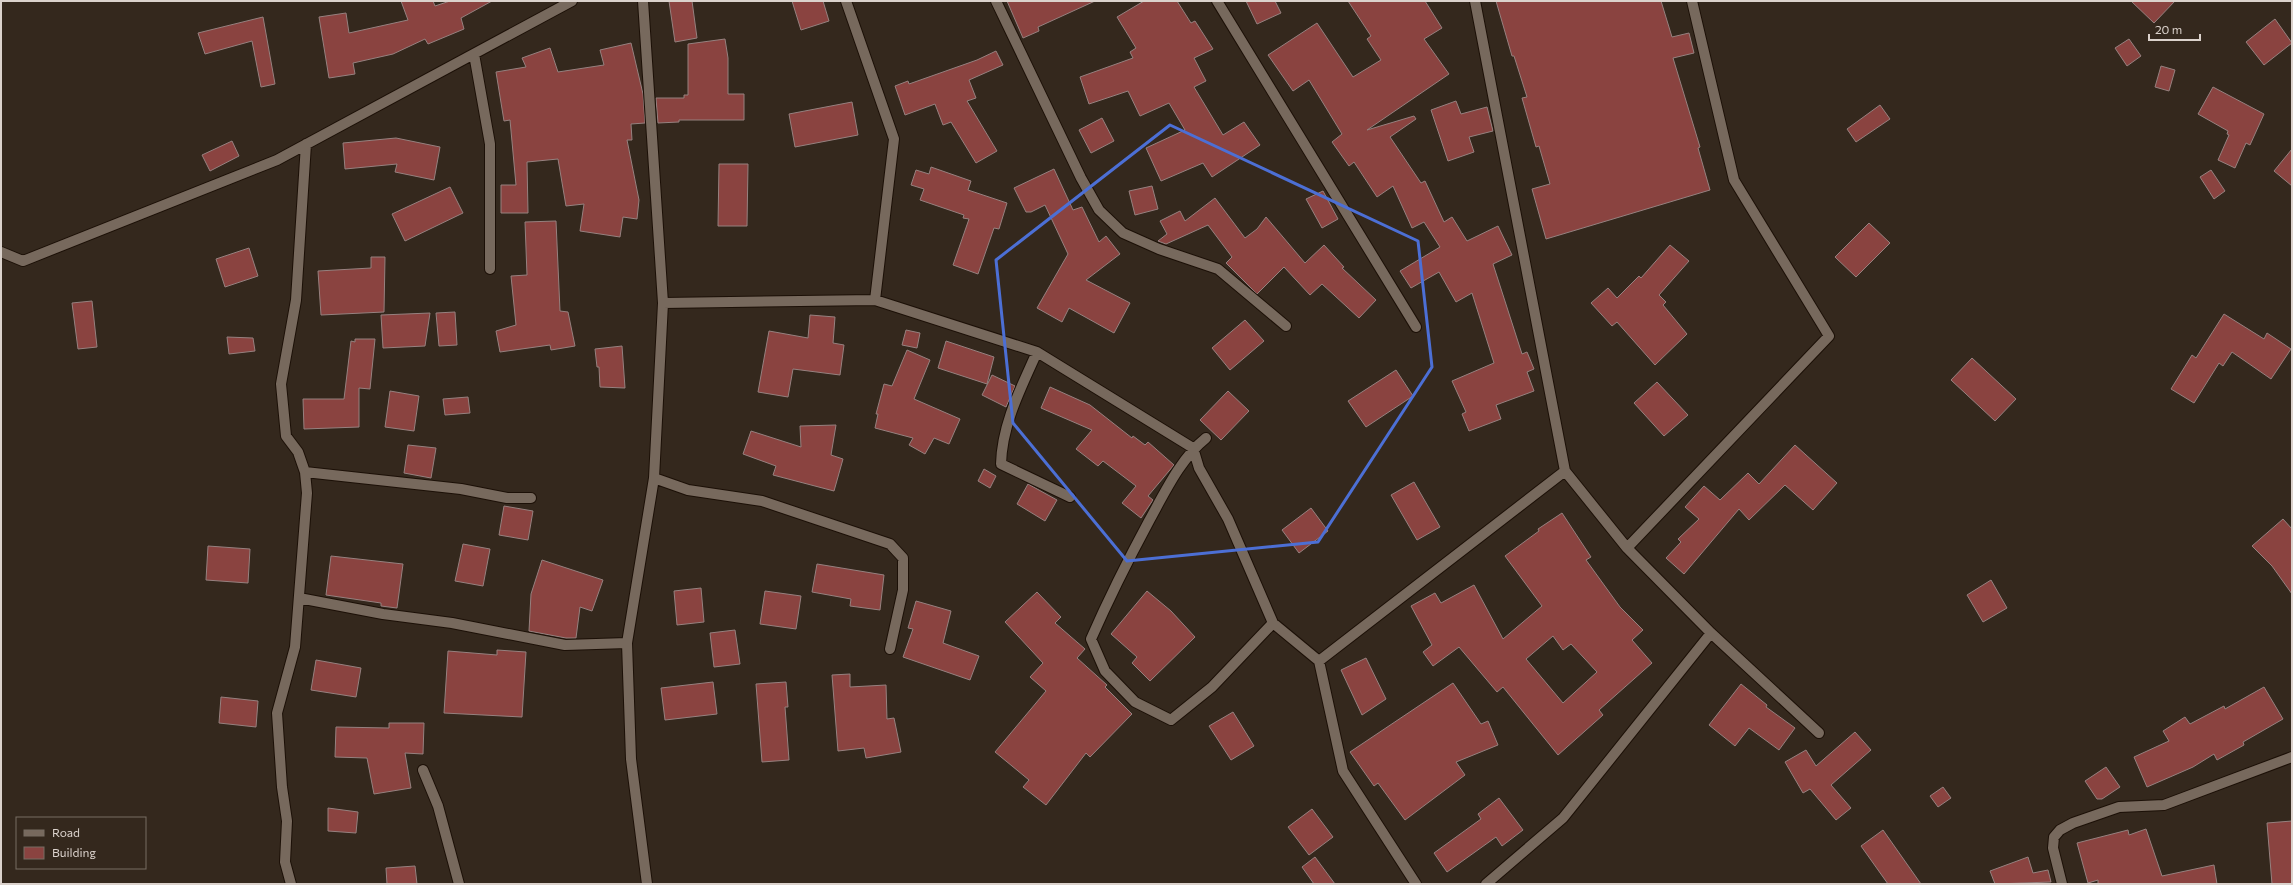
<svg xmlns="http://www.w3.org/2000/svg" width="2293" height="885" font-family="Commissioner,sans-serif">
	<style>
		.building { fill: #8a4340; stroke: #96817f; fill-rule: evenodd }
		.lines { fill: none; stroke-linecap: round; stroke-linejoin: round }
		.minor-casing { stroke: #1c1007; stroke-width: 12 }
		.minor { stroke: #77695d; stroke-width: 10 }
		.marked { fill: none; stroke: #4c6fd5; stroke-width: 3; stroke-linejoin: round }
	</style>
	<rect width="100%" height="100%" fill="#34281d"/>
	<path class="building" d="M401 1H433L435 6 450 1H492L461 18 464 29 428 44 425 39 393 54 353 63 355 74 329 78 319 17 346 13 349 33 408 20Z
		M669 1H692L697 38 675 42Z
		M792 1H823L829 21 801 30Z
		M1007 1H1095L1038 27 1039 31 1023 38Z
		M1144 1H1177L1191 23 1195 21 1213 49 1194 58 1206 81 1194 87 1223 135 1244 122 1260 145 1212 177 1203 163 1161 181 1146 148 1185 130 1169 103 1140 116 1128 91 1089 104 1080 77 1133 58 1130 52 1136 48 1117 17Z
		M1246 1H1275L1281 13 1257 24Z
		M1348 1H1425L1442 28 1424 39 1449 74 1367 130 1414 116 1416 119 1390 137 1421 183 1425 181 1444 222 1452 217 1467 241 1498 226 1512 255 1493 264 1522 354 1527 352 1534 369 1527 372 1534 391 1496 405 1501 419 1469 431 1462 414 1466 412 1452 381 1494 363 1472 293 1456 302 1439 272 1411 288 1400 271 1440 247 1424 222 1412 228 1393 186 1377 197 1354 162 1349 166 1332 142 1342 134 1309 80 1293 91 1268 55 1317 23 1353 77 1381 60 1367 39 1371 36Z
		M1496 1H1661L1672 37 1689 33 1694 53 1673 58 1700 147 1698 148 1710 190 1546 239 1532 189 1550 184 1539 146 1536 147 1522 98 1527 97 1514 56H1512Z
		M2131 1H2175L2154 23Z
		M263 17 275 84 261 87 252 41 205 54 198 33Z
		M2275 19 2292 43 2264 65 2246 42Z
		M725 39 728 58V94H744V120H679V122L658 123 656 98H684V95H688V44Z
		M2129 39 2141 56 2127 66 2115 48Z
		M631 43 643 94 645 123 631 124 632 140H627L639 200 637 219 623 217 620 237 580 231 584 204 566 206 558 159 527 162 528 213H501V185H516L510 120 504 121 496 72 526 67 522 58 550 48 558 72 604 65 600 50Z
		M996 51 1003 65 969 80 976 98 967 101 997 151 976 163 951 122 943 125 935 104 905 115 895 86 908 81 909 84 977 60Z
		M2161 66 2175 70 2169 91 2155 87Z
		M2213 87 2264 114 2250 145 2246 143 2235 168 2218 160 2229 135 2227 134 2228 131 2198 114Z
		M1456 101 1461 114 1487 107 1493 131 1469 137 1474 152 1448 161 1431 110Z
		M852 102 858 135 795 147 789 114Z
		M1880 105 1890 119 1856 142 1847 129Z
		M1102 118 1114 141 1091 153 1079 130Z
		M396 138 440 147 434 180 395 172 397 164 345 169 343 143Z
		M232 141 239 156 210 171 202 155Z
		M2292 149V186L2274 171Z
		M719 164H748L747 226H718Z
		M931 167 971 181 968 190 1007 203 999 229 994 228 978 274 953 265 969 219 963 218 964 215 920 200 924 189 911 185 916 170 929 174Z
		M1054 169 1073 210 1082 207 1099 242 1106 236 1120 254 1086 280 1130 303 1114 333 1069 308 1062 322 1037 308 1068 254 1045 205 1031 212H1026L1014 188Z
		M2211 170 2225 191 2214 199 2200 177Z
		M1152 186 1158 209 1135 215 1129 191Z
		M450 187 463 213 405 241 392 214Z
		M1323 191 1338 219 1322 228 1306 199Z
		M1215 198 1245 238 1257 229 1266 217 1305 263 1324 245 1344 267 1342 268 1376 300 1359 318 1322 284 1310 295 1284 267 1257 294 1226 263 1232 257 1208 225 1166 244 1158 241 1167 234 1160 221 1180 211 1185 221Z
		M556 221 560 311 568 312 575 346 551 350 550 345 500 352 496 331 516 325 511 276 527 275 525 222Z
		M1869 223 1890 243 1856 277 1835 257Z
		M1670 245 1689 261 1659 295 1666 302 1663 305 1687 334 1655 365 1617 322 1612 326 1591 303 1608 288 1617 298 1639 276 1641 278Z
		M249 248 258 276 225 287 216 259Z
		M371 257H385L384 312 321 315 318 271 371 268Z
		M92 301 97 347 78 349 72 303Z
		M455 312 457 345 439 346 436 313Z
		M430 313 425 346 383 348 381 315Z
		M2224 314 2264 339 2267 333 2291 349 2271 379 2232 352 2223 366 2219 363 2194 403 2171 389 2192 355 2196 358Z
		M810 315 835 317 833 343 844 345 840 375 793 369 788 397 758 392 769 331 808 338Z
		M1245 320 1264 341 1230 370 1212 348Z
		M906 330 920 333 917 348 902 345Z
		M227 337 253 338 255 351 229 354Z
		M355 339H375L370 389 359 388V427L304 429 303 399H344L351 341 355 342Z
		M946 341 994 357 987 384 938 368Z
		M622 346 625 388 600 387 599 367H597L595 349Z
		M907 350 930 360 914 399 960 419 949 444 934 438 925 454 909 445 913 438 875 428 878 414H876L884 384 892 386Z
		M1972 358 2016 399 1995 421 1951 380Z
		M1396 370 1413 396 1366 427 1348 401Z
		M992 375 1015 386 1006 407 982 395Z
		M1657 382 1688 415 1664 436 1634 403Z
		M1050 387 1090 405 1132 438 1133 436 1145 445 1148 442 1174 465 1148 496 1153 500 1141 518 1122 503 1136 486 1103 461 1098 466 1076 449 1092 430 1041 408Z
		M390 391 419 396 414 431 385 427Z
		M1228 391 1249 411 1221 440 1200 420Z
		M468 397 470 413 445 415 443 399Z
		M836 425 831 455 843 459 834 491 773 475 776 466 743 454 751 431 801 447 800 426Z
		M408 445 436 448 431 478 404 473Z
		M1795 445 1837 483 1813 510 1785 485 1749 520 1739 509 1684 574 1666 558 1681 542 1678 539 1699 519 1685 507 1704 486 1720 500 1748 473 1759 484Z
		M984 469 996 476 990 488 978 481Z
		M1414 482 1440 527 1417 540 1391 495Z
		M1028 484 1057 500 1045 521 1017 504Z
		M504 506 533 511 528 540 499 535Z
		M1311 508 1328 531 1299 553 1282 530Z
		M1562 513 1591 557 1586 560 1620 607 1643 630 1632 640 1652 663 1599 710 1603 715 1558 755 1503 687 1497 692 1459 647 1433 666 1423 652 1432 645 1411 606 1435 593 1441 603 1474 585 1503 639 1542 606 1505 556 1539 531 1538 529ZM1553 636 1563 650 1571 644 1597 672 1563 703 1526 659Z
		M2283 519 2292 529V594L2272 566 2252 546Z
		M463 544 490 549 483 586 455 581Z
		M208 546 250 549 248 583 206 580Z
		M331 556 403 564 397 608 381 606V603L326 595Z
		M542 560 603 580 592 611 580 607 576 638H566L529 631 531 594Z
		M817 564 884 575 880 610 850 606 851 599 812 592Z
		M1991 580 2007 608 1983 622 1967 595Z
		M701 588 704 622 677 625 674 591Z
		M765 591 801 596 796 629 760 624Z
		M1147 591 1171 611 1195 637 1150 681 1132 663 1137 657 1111 634Z
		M1037 592 1061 617 1055 623 1085 649 1077 658 1107 685 1105 687 1132 714 1090 757 1086 753 1046 805 1023 787 1029 780 995 752 1046 691 1030 677 1043 663 1005 622Z
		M916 601 951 611 943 643 979 656 970 680 903 657 913 629 908 628Z
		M735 630 740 664 714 667 710 633Z
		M497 650 526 652 522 717 444 713 448 651 497 655Z
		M1366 658 1386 699 1362 715 1341 670Z
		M316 660 361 668 356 697 311 690Z
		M850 674V687L886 685 887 719 894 718 901 752 866 758 864 748 838 751 832 675Z
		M713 682 717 714 665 720 661 688Z
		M786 682 788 707H785L789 760 762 762 756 684Z
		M1453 683 1481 724 1488 721 1498 745 1456 762 1465 775 1405 820 1378 783 1374 786 1350 752Z
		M1741 684 1767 705 1766 707 1795 728 1779 750 1749 728 1735 746 1709 725Z
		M2264 687 2283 719 2243 742 2244 745 2217 760 2214 754 2193 767 2147 787 2134 757 2169 741 2163 731 2185 717 2190 724 2224 706 2225 709Z
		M221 697 258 701 256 727 219 723Z
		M1233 712 1254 746 1231 760 1209 726Z
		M389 723H424L423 754 405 753 411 788 374 794 367 758 335 757 336 727 389 728Z
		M1855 732 1871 750 1831 785 1851 808 1836 820 1810 789 1803 793 1785 762 1806 750 1816 766Z
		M2106 767 2120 787 2102 799H2097L2085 781Z
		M1943 787 1951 798 1938 807 1930 796Z
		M1499 798 1523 830 1502 846 1496 837 1447 872 1434 853 1481 819 1478 814Z
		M328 808 358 812 356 833 328 831Z
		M1312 809 1333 837 1309 855 1288 827Z
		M2292 821V884H2272L2267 823Z
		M2146 829 2162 876 2214 865 2217 884H2098V880L2088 883 2077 843 2128 830 2129 835Z
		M1883 830 1921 884H1888L1861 846Z
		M1315 857 1335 884H1314L1302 867Z
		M2028 857 2033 873 2048 870 2051 882 1995 884 1990 871Z
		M415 866 417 884H387L386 868Z"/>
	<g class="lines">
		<g class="minor-casing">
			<path id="minor" d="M643 1 663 303 654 478 627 643 631 759 647 884
				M846 1 894 139 875 300
				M996 1 1081 178 1099 210 1123 233 1159 249 1218 269 1286 326
				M1217 1 1416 327
				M1475 1 1565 471 1627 548 1711 633 1819 733
				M474 54 490 144V269
				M1 252 23 261 277 160 572 1
				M663 303 875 300 1037 352 1193 448 1199 468 1228 519 1273 623 1319 661 1343 771 1416 884
				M1037 352C1021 388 1002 424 1001 464L1070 497
				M1206 438C1181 458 1165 492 1149 521 1128 560 1109 598 1091 639L1105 671 1135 702 1171 720 1212 687 1273 623
				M305 472 461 489 507 498H531
				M654 478 688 490 762 501 890 544 903 558V590L890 649
				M1627 548 1829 336 1734 180 1692 1
				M299 598 383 614 452 623 565 645 627 643
				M1319 661 1565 471
				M423 770 438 806 459 884
				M291 884 285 862 287 821 282 787 277 713 295 647 307 493 305 472 298 452 286 436 281 384 296 300 306 144
				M1486 884 1563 818 1711 633
				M2062 884 2053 848 2054 837 2060 830 2073 823 2119 807 2164 805 2292 757"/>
		</g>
		<use href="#minor" class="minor"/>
	</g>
	<path class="marked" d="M1170 125 1418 241 1432 367 1318 542 1127 561 1013 423 996 260Z"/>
	<rect width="2293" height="885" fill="none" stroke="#dbd2cc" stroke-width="4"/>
	<rect x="16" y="817" width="130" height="52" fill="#34281d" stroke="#776c63"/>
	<rect x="24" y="830" width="20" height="6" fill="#77695d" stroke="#776c63"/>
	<text x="52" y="837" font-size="12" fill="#dbd2cc">Road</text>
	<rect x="24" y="847" width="20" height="12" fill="#8a4340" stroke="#776c63"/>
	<text x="52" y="857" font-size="12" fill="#dbd2cc">Building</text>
	<path d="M2149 34v6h51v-6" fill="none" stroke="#dbd2cc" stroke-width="2"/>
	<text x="2155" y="34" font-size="12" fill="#dbd2cc" stroke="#34281d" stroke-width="3" paint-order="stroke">20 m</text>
</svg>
